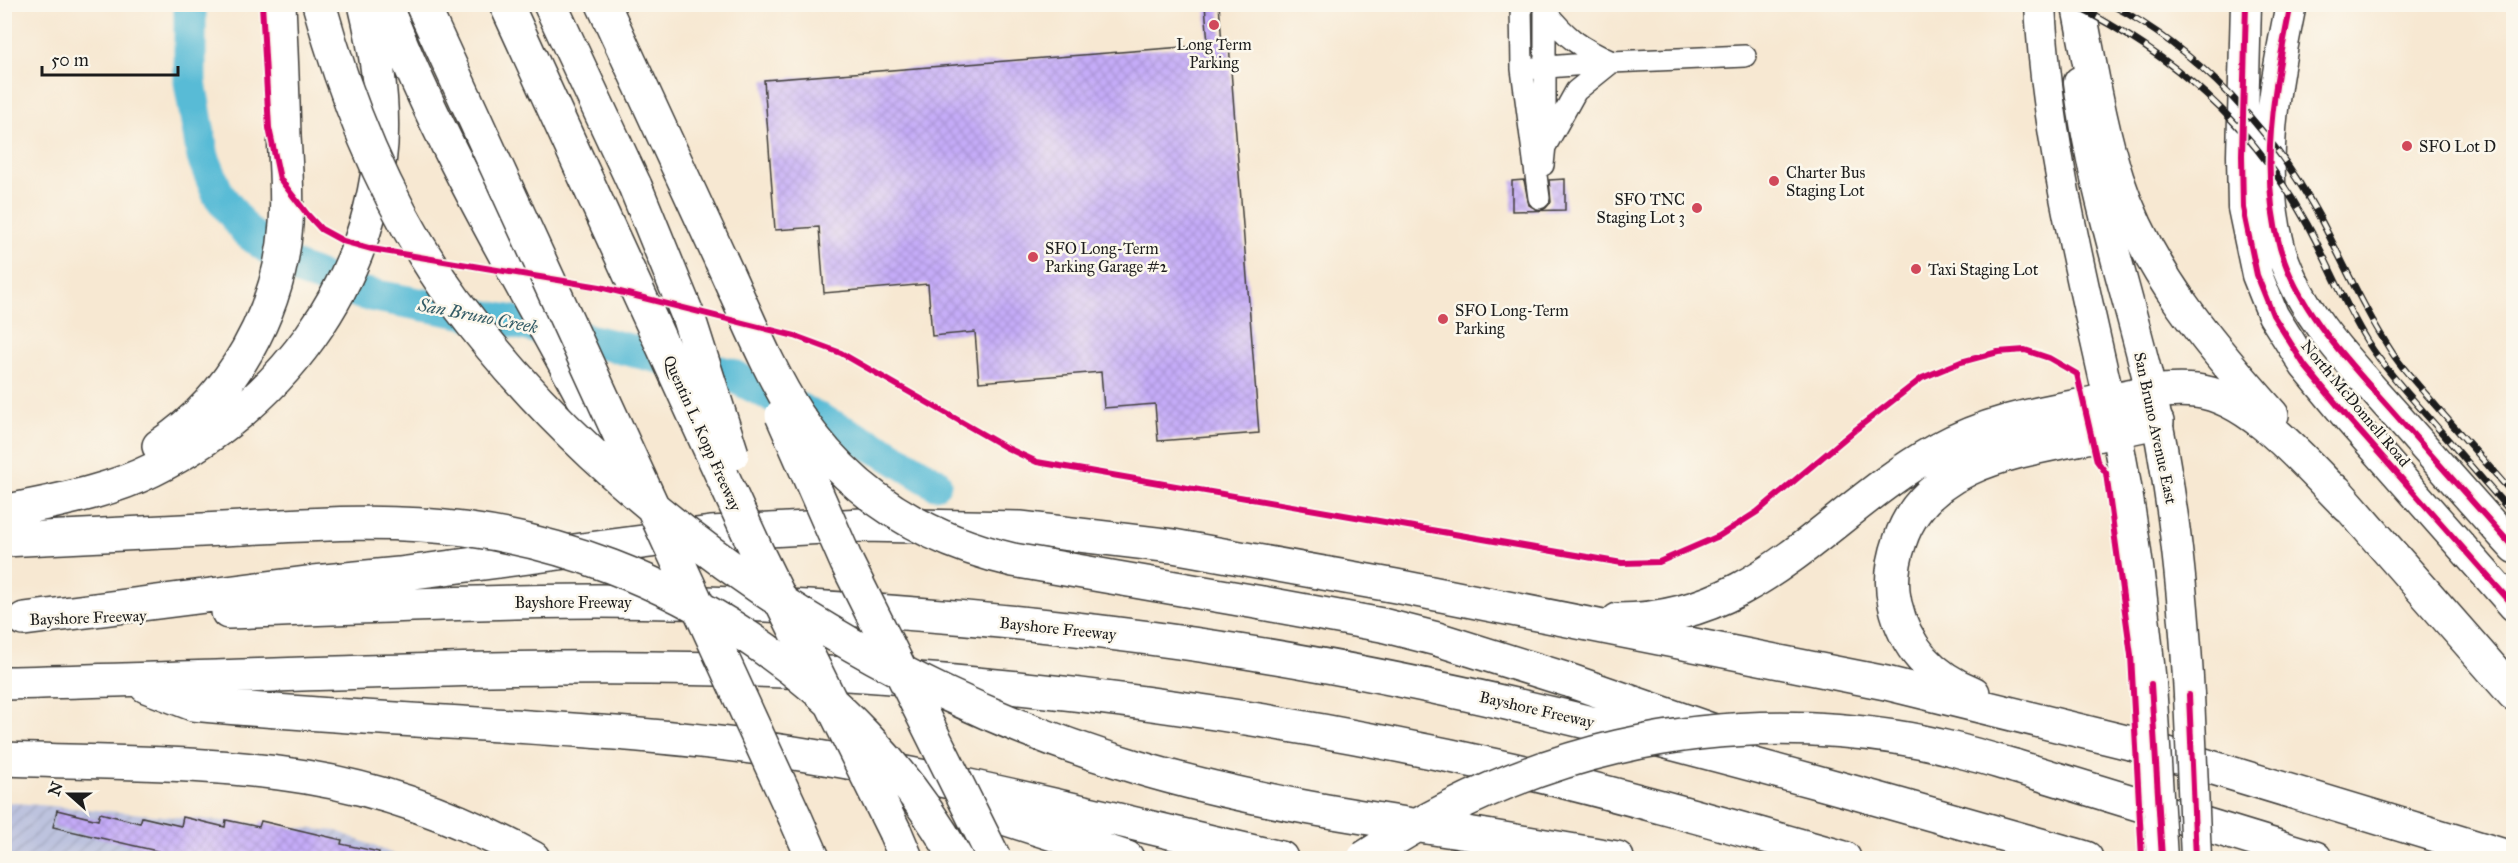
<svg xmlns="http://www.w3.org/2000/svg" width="2518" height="863" font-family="'IM FELL Great Primer',serif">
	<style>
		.industrial { fill: url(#industrial-furrows) }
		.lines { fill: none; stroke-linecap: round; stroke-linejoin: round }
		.river { stroke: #58bbd6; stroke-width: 33 }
		.building { fill: url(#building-cross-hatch) }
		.street-casing { stroke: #3d3b37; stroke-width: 24 }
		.secondary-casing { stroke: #3d3b37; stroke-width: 33 }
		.highway-casing { stroke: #3d3b37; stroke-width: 36 }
		.street { stroke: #fff; stroke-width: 21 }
		.secondary { stroke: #fff; stroke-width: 30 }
		.highway { stroke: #fff; stroke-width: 33 }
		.rail-casing { stroke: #1c1c1c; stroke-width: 7 }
		.rail { stroke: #fbf7ec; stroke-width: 4.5; stroke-dasharray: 14; stroke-linecap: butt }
		.secondary-bridge-casing { stroke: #3d3b37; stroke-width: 33; stroke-linecap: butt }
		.highway-bridge-casing { stroke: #3d3b37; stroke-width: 36; stroke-linecap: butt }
		.secondary-bridge { stroke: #fff; stroke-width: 30 }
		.highway-bridge { stroke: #fff; stroke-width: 33 }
		.cycleway-casing { stroke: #fbf7ec; stroke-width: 10 }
		.cycleway { stroke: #d6006c; stroke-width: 6 }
		.poi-dot { fill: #d1495b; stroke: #fbf7ec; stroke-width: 2 }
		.labels { text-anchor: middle; stroke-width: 5; stroke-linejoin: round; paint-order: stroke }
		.poi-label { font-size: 16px; fill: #1c1c1c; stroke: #fbf7ec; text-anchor: start }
		.street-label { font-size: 16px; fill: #1c1c1c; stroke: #fbf7ec }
		.water-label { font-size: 18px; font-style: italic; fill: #345c66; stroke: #fbf7ec }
	</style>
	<defs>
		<pattern id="industrial-furrows" width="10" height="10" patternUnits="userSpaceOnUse" patternTransform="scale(1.5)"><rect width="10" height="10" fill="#bdc3de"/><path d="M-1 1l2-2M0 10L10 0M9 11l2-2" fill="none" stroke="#a2a7be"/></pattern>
		<pattern id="building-cross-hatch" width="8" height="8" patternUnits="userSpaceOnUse" patternTransform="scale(1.5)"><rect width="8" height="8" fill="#c5acf8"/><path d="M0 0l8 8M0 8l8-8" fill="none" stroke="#a993d4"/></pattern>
	</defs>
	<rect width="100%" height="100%" fill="#fbf7ec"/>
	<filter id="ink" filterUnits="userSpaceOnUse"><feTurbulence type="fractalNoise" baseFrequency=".0167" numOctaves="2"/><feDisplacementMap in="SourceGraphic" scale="12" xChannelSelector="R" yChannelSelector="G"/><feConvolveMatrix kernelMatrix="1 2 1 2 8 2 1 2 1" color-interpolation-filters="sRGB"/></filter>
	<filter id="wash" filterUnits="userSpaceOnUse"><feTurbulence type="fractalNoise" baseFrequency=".008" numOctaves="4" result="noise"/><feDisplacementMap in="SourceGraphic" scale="24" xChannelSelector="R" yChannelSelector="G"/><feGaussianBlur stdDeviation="1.35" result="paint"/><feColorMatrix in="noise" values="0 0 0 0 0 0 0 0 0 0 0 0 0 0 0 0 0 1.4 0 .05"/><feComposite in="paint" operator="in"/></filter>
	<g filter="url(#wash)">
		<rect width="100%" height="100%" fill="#f7e8d2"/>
		<path class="industrial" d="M5 802 337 831 403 858H5Z"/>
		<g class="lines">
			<path class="river" d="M190 4V82L203 157 218 194 247 232 294 267 360 293 514 322 729 374 886 453 935 483"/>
		</g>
		<g id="blocks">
			<path class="building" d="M1205 4H1219L1222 44H1229L1259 433 1158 441 1155 404 1104 408 1101 372 979 382 975 332 932 336 928 284 824 293 819 227 775 230 764 80 1208 45Z
				M1565 179V210L1512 211V181L1524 180 1529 205 1540 211 1546 208 1551 202 1549 180Z
				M57 810 98 820 100 813 140 823 142 817 181 826 183 817 225 827 226 820 259 827 261 821 342 840 341 844 379 852 378 858H187L53 827Z"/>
		</g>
	</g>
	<g filter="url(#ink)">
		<use href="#blocks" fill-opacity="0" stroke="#3d3b37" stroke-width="1.5"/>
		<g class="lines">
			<g class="street-casing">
				<path id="street" d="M1521 4 1522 69 1539 198
					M1545 11C1567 38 1579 47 1612 62
					M1522 69 1612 62 1745 56
					M1546 145 1576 91 1612 62
					M1543 165 1545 145V4"/>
			</g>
			<g class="secondary-casing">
				<path id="secondary" d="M2040 4C2047 150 2086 290 2116 432 2133 515 2143 600 2151 684
					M2246 4 2242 155 2243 208 2257 275 2273 315 2305 366 2348 418 2514 606
					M2291 4C2275 84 2258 168 2280 248 2300 316 2356 369 2402 422 2439 464 2476 506 2514 548
					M2079 82C2091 183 2123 277 2147 375 2172 481 2183 586 2189 695"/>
			</g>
			<g class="highway-casing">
				<path id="highway" d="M385 4C445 160 533 300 609 446
					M550 4 635 186
					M603 4 721 260
					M2078 4C2090 62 2099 123 2117 179 2147 271 2208 343 2272 415
					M159 446C232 398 280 311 286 224 288 195 286 166 284 137 283 93 281 49 279 4
					M2336 491 2514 694
					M4 512C54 501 106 493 152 470 280 406 370 287 381 144 384 97 376 50 365 4
					M4 540 242 528
					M1262 603 1382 625 1437 639 1568 680 1723 734
					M228 612C351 608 475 601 598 601 797 602 996 616 1193 644 1499 688 1790 774 2086 858
					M24 619 314 582 399 574 711 533 862 525 1020 528 1173 546 1396 586 1886 683 2130 743
					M1618 620C1759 620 1827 511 1937 450 1983 424 2033 414 2084 405 2120 398 2159 387 2196 391 2253 397 2309 468 2349 507
					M4 683C291 677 577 657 864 675 1081 689 1298 721 1511 769 1623 795 1734 827 1844 858
					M146 686 193 704C393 724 595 723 794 753 958 779 1119 821 1281 858
					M1973 693C1932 677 1905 647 1895 604 1890 583 1893 561 1900 541 1924 468 2006 453 2072 440 2100 434 2129 428 2157 422
					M2128 742 2511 858
					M4 759C104 763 207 761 306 777 385 790 463 819 533 858
					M2014 766 2315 858
					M970 807 1127 858
					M795 817 813 858
					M895 832 906 858
					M1480 835 1617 858"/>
			</g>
			<use href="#street" class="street"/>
			<use href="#secondary" class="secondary"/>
			<use href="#highway" class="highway"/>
			<g class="rail-casing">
				<path id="rail" d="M2072 4C2174 55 2252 124 2307 224 2328 262 2344 304 2367 341 2385 369 2408 394 2430 419 2458 451 2485 483 2514 515
					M2110 4C2199 50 2273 131 2320 218 2344 264 2364 310 2393 354 2405 372 2422 389 2436 406 2462 436 2488 465 2514 495"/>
			</g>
			<use href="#rail" class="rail"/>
			<g class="secondary-bridge-casing">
				<path id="secondary-bridge" d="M2151 684 2162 858
					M2189 695 2196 858"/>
			</g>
			<g class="highway-bridge-casing">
				<path id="highway-bridge" d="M319 4C348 109 391 213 455 301 616 518 878 691 1136 767 1249 801 1364 818 1480 835
					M422 4 795 817
					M506 4 758 554 895 832
					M635 186 688 316 732 454
					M721 260C744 309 768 371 798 416 850 494 923 539 1013 560L1262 603
					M782 415 847 563 994 858
					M242 528C316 524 390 519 464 529 664 555 857 682 956 858
					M1364 858C1524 752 1705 708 1895 737 1936 743 1975 755 2014 766"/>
			</g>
			<use href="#secondary-bridge" class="secondary-bridge"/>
			<use href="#highway-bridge" class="highway-bridge"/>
			<g class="cycleway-casing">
				<path id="cycleway" d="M262 4 269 128 280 179 307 214 321 229 343 241 372 249 600 287 795 336 841 353 1005 447 1037 462 1622 563 1659 562 1719 536 1757 512 1855 430 1922 378 1961 362 1998 352 2025 350 2049 358 2077 374 2097 461 2106 473 2131 655 2142 858
					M2246 4 2242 155 2243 208 2257 275 2273 315 2305 366 2348 418 2514 606
					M2291 4C2275 84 2258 168 2280 248 2300 316 2356 369 2402 422 2439 464 2476 506 2514 548
					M2151 684 2162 858
					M2189 695 2196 858"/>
			</g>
			<use href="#cycleway" class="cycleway"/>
		</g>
	</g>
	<g class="poi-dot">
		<circle cx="1214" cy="25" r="6"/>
		<circle cx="2407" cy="146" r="6"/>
		<circle cx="1774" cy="181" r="6"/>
		<circle cx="1697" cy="208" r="6"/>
		<circle cx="1033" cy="257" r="6"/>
		<circle cx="1916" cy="269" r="6"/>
		<circle cx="1443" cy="319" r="6"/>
	</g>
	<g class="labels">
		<g class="poi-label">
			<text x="1214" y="50" text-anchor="middle">Long Term<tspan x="1214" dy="18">Parking</tspan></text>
			<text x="2419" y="152">SFO Lot D</text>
			<text x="1786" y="178">Charter Bus<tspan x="1786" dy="18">Staging Lot</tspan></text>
			<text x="1685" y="205" text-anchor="end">SFO TNC<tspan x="1685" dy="18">Staging Lot 3</tspan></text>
			<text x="1045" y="254">SFO Long-Term<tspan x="1045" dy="18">Parking Garage #2</tspan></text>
			<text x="1928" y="275">Taxi Staging Lot</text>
			<text x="1455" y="316">SFO Long-Term<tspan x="1455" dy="18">Parking</tspan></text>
		</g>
		<g class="street-label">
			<text transform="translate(2356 403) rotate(50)" y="6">North McDonnell Road</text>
			<text transform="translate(2156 428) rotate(78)" y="6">San Bruno Avenue East</text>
			<text transform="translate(703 433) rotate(66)" y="6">Quentin L. Kopp Freeway</text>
			<text x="573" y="608">Bayshore Freeway</text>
			<text transform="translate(88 617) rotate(-2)" y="6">Bayshore Freeway</text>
			<text transform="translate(1058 628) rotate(6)" y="6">Bayshore Freeway</text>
			<text transform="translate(1537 709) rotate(13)" y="6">Bayshore Freeway</text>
		</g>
		<g class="water-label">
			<text transform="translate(478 316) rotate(11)" y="6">San Bruno Creek</text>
		</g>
	</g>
	<rect width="2518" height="863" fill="none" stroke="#fbf7ec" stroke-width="24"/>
	<g transform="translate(69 794) rotate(291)" stroke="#fbf7ec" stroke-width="4.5" paint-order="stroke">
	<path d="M0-4.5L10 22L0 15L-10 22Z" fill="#1c1c1c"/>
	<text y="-9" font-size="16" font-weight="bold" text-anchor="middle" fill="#1c1c1c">N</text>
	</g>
	<path d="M42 66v9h136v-9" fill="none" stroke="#1c1c1c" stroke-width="3"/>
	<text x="51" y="66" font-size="18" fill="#1c1c1c" stroke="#fbf7ec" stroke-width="4.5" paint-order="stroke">50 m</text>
</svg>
